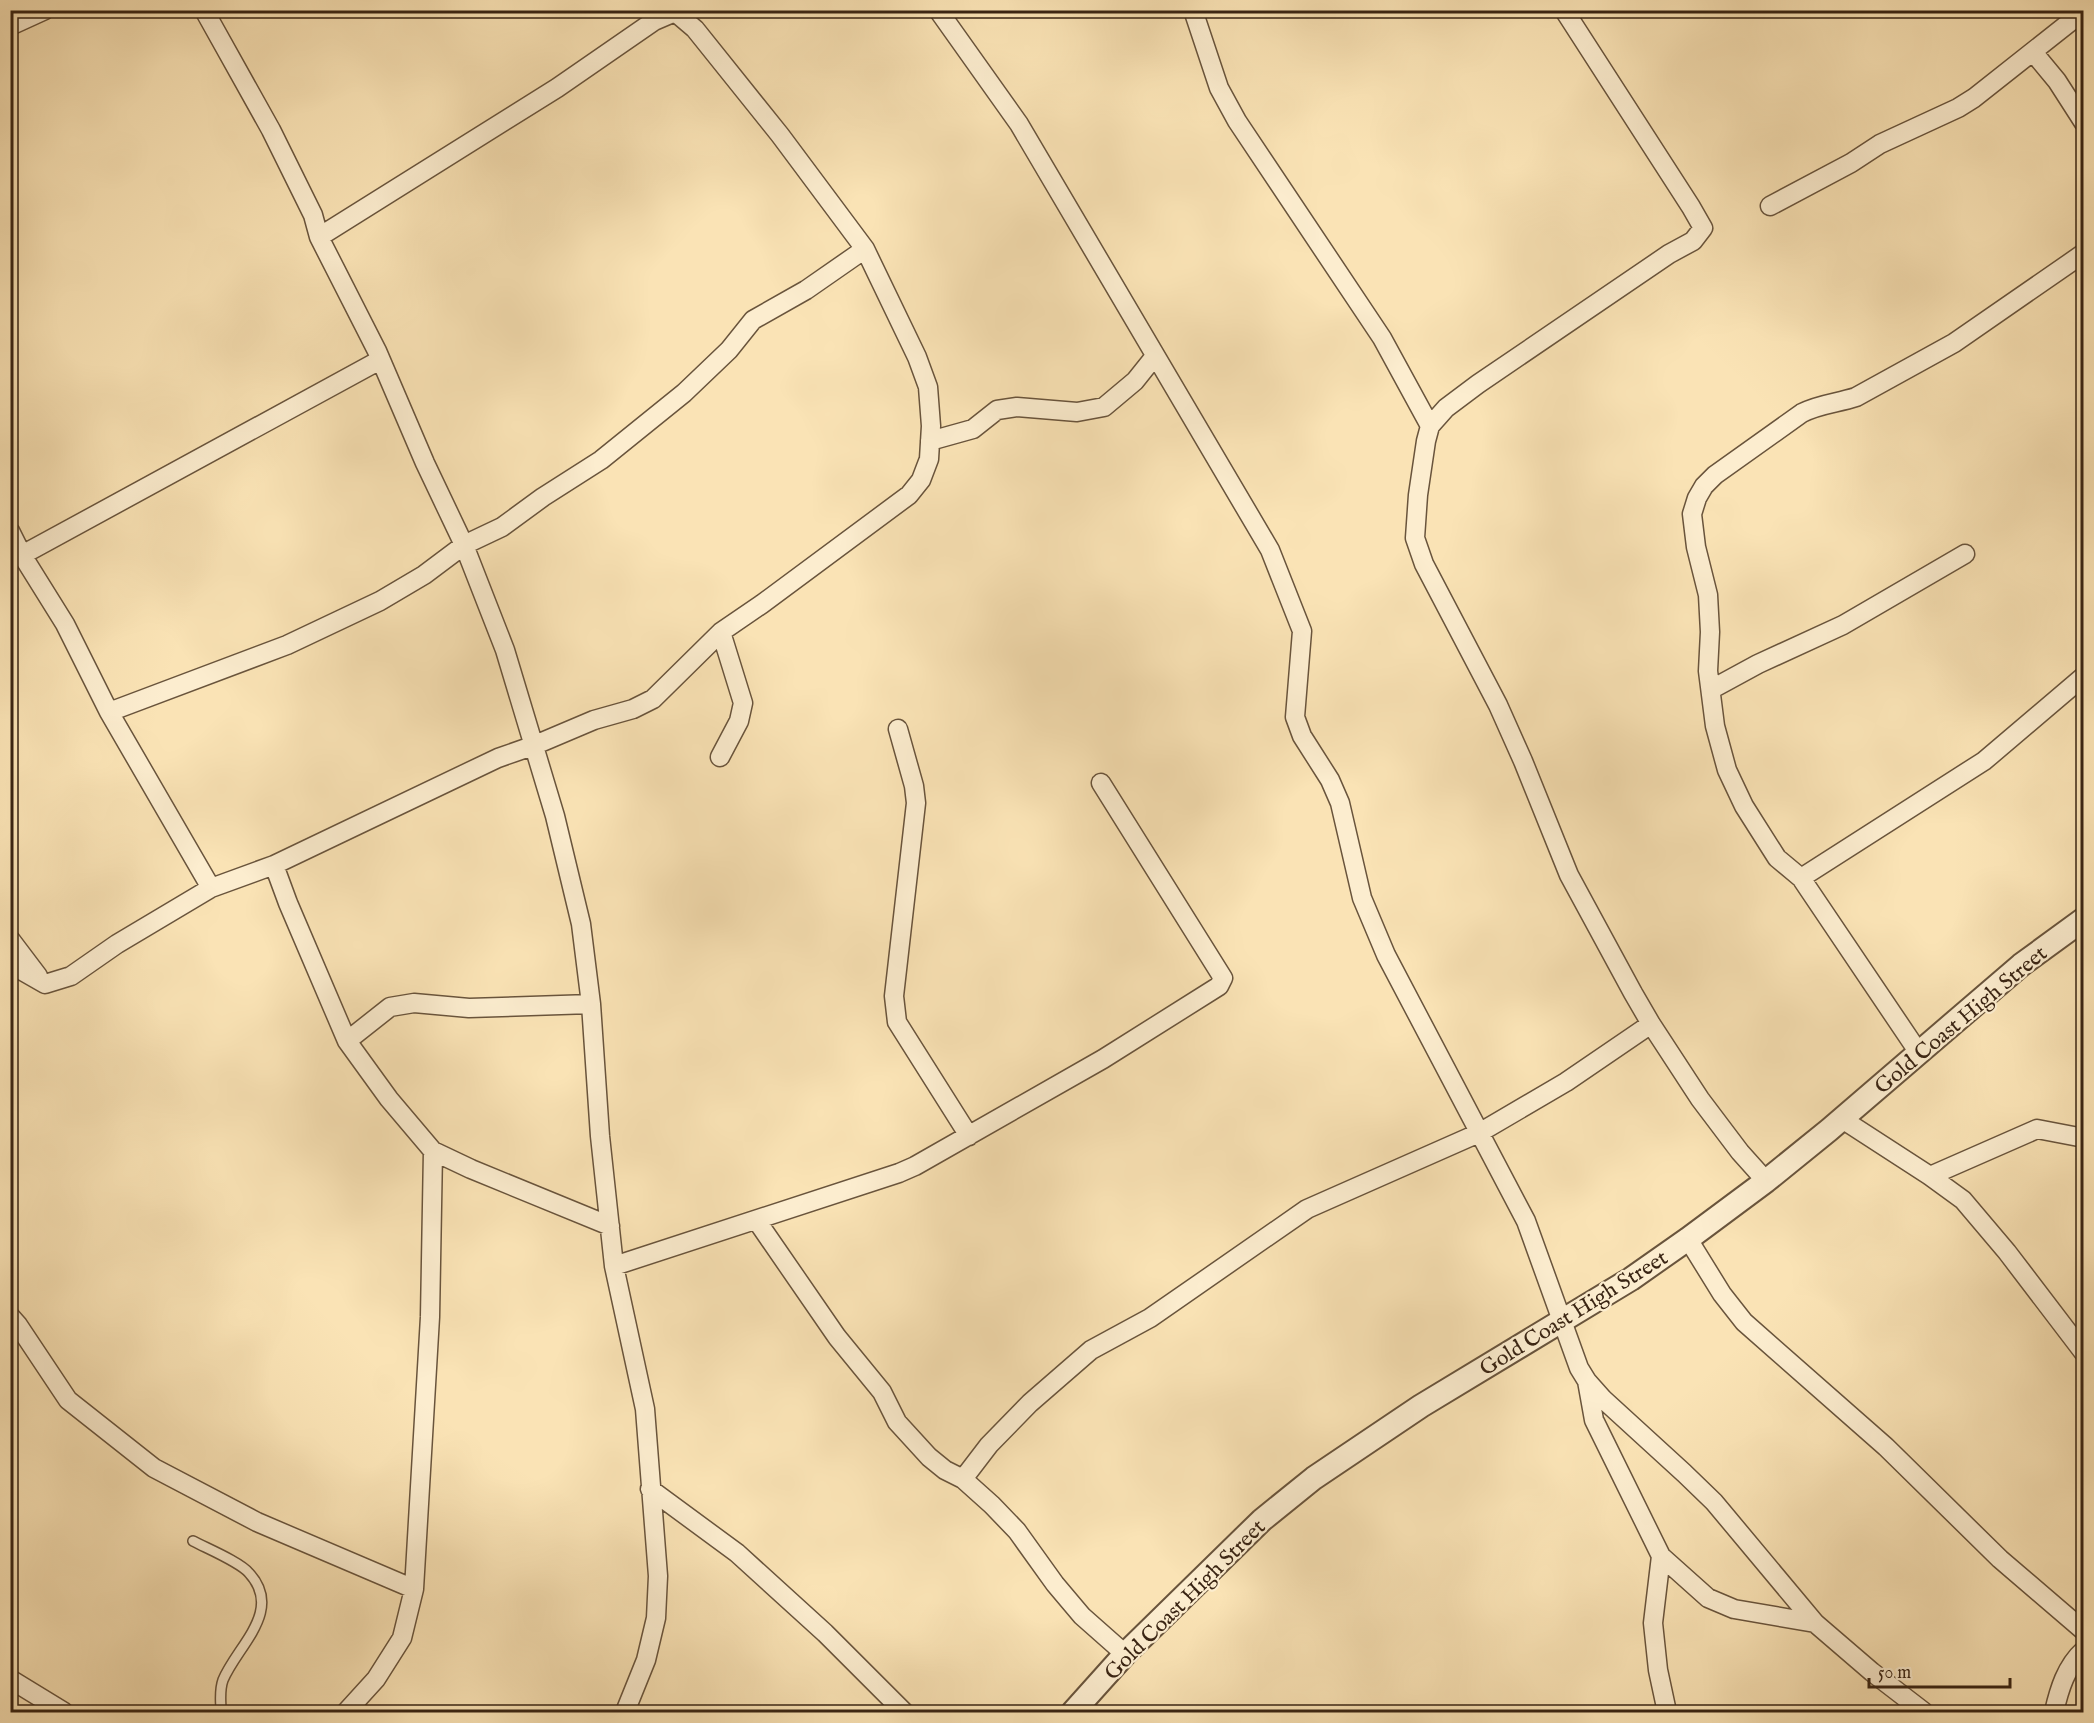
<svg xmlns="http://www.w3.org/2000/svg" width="2094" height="1723" font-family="'IM FELL English',serif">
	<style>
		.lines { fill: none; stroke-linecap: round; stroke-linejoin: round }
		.service-casing { stroke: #69543c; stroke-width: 12 }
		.minor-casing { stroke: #69543c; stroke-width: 21 }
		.tertiary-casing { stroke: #69543c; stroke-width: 26 }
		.service { stroke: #fcedcf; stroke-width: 9 }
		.minor { stroke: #fcedcf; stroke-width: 18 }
		.tertiary { stroke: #fcedcf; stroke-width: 22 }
		.labels { text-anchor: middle; stroke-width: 4.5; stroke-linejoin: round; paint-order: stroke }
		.street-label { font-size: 22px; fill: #392413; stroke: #fcedcf }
	</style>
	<rect width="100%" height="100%" fill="#fae3b5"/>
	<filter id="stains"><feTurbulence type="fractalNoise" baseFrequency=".00333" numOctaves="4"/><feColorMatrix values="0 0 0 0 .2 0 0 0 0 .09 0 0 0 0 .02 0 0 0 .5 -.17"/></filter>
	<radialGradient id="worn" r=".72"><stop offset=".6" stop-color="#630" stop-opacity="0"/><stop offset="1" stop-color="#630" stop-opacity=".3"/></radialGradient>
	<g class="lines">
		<g class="service-casing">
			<path id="service" d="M193 1541C206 1548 240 1562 249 1573 284 1611 237 1646 223 1680 219 1691 221 1701 221 1712"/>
		</g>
		<g class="minor-casing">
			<path id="minor" d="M204 10 271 130 313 215 319 237 377 351 425 463 464 545 505 650 555 816 581 924 591 1004 600 1136 614 1266 645 1409 658 1576 656 1618 646 1660 625 1712
				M938 10 1019 124 1270 550 1302 631 1295 717 1302 736 1330 780 1340 803 1362 898 1386 955 1526 1221 1579 1368 1587 1381 1603 1399 1684 1473 1714 1502 1815 1623 1872 1672 1924 1712
				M1193 10 1219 88 1237 121 1382 338 1430 426
				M1564 10 1691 207 1703 228 1693 241 1669 254 1478 384 1446 408 1430 426 1426 441 1418 495 1415 538 1424 564 1498 705 1523 761 1569 875 1633 993 1651 1024 1700 1099 1740 1152 1766 1181
				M10 26 45 10
				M2033 52 2057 81 2084 123
				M1770 206 1851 163 1880 144 1958 108 1974 98 2084 11
				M930 441 973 429 997 410 1017 407 1077 412 1104 407 1135 381 1155 356
				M10 531 22 555 65 624 109 712 211 888
				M22 555 380 360
				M1712 689 1758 664 1843 625 1965 554
				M109 712 287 645 380 601 424 575 464 545 502 527 543 497 601 460 684 393 729 350 753 320 806 290 865 249
				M898 729 914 786 916 803 894 996 897 1022 969 1136
				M720 757 739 721 743 703 721 632
				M274 865 288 903 347 1041 389 1099 433 1151 471 1169 610 1226
				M1801 878 1984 761 2084 676
				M10 939 38 976
				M10 964 45 984 71 976 117 944 211 888 274 865 498 758 535 745 594 720 633 709 653 699 721 632 762 604 909 495 921 480 929 459 931 426 928 387 917 357 865 249 780 135 695 29 675 12 654 21 557 88 319 237
				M347 1041 390 1007 414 1003 469 1008 591 1004
				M1919 1053 1801 878 1777 858 1744 806 1727 770 1715 726 1708 671 1710 632 1708 595 1696 547 1692 514 1697 498 1704 486 1715 475 1802 413C1819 404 1838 403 1856 397L1954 343 2084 253
				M1842 1119 1930 1176 1963 1200 2007 1252 2084 1353
				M1930 1176 2037 1129 2084 1138
				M757 1221 837 1337 882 1392 897 1422 929 1457 945 1470 963 1479 992 1505 1017 1531 1055 1584 1082 1616 1125 1654
				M1688 1239 1722 1294 1744 1322 1886 1447 2000 1559 2084 1631
				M614 1266 899 1173 915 1166 1103 1059 1219 986 1223 978 1101 783
				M10 1316 18 1325 68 1400 154 1468 257 1522 414 1589
				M1587 1381 1594 1420 1661 1556 1653 1623 1658 1670 1667 1712
				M963 1479 989 1445 1030 1403 1091 1350 1150 1318 1307 1209 1479 1133 1566 1082 1651 1024
				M650 1489 737 1553 825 1633 904 1712
				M1661 1556 1708 1598 1734 1609 1815 1623
				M10 1679 64 1712
				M346 1712 376 1679 402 1638 414 1589 430 1317 433 1151
				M2054 1712C2059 1690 2066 1666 2084 1650"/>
		</g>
		<g class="tertiary-casing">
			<path id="tertiary" d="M1073 1712 1125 1654 1262 1520 1314 1478 1421 1406 1631 1279 1688 1239 1766 1181 1829 1130 2021 965 2084 919"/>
		</g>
		<use href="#service" class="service"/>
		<use href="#minor" class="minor"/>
		<use href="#tertiary" class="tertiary"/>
	</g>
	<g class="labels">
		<g class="street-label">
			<text transform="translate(1960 1019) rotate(-40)" y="8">Gold Coast High Street</text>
			<text transform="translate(1573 1312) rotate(-32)" y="8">Gold Coast High Street</text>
			<text transform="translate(1184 1599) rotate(-45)" y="8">Gold Coast High Street</text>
		</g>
	</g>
	<rect width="2094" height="1723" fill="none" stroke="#fae3b5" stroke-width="36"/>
	<rect x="12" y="12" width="2070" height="1699" fill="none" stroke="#392413" stroke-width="3"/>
	<rect x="18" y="18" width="2058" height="1687" fill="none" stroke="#392413" stroke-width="1.5"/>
	<path d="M1869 1678v9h141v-9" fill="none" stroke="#392413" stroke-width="3"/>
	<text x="1878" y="1678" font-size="18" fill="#392413" stroke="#fcedcf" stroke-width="4.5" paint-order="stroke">50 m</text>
	<rect width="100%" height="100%" filter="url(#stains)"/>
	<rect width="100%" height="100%" fill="url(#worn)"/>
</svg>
